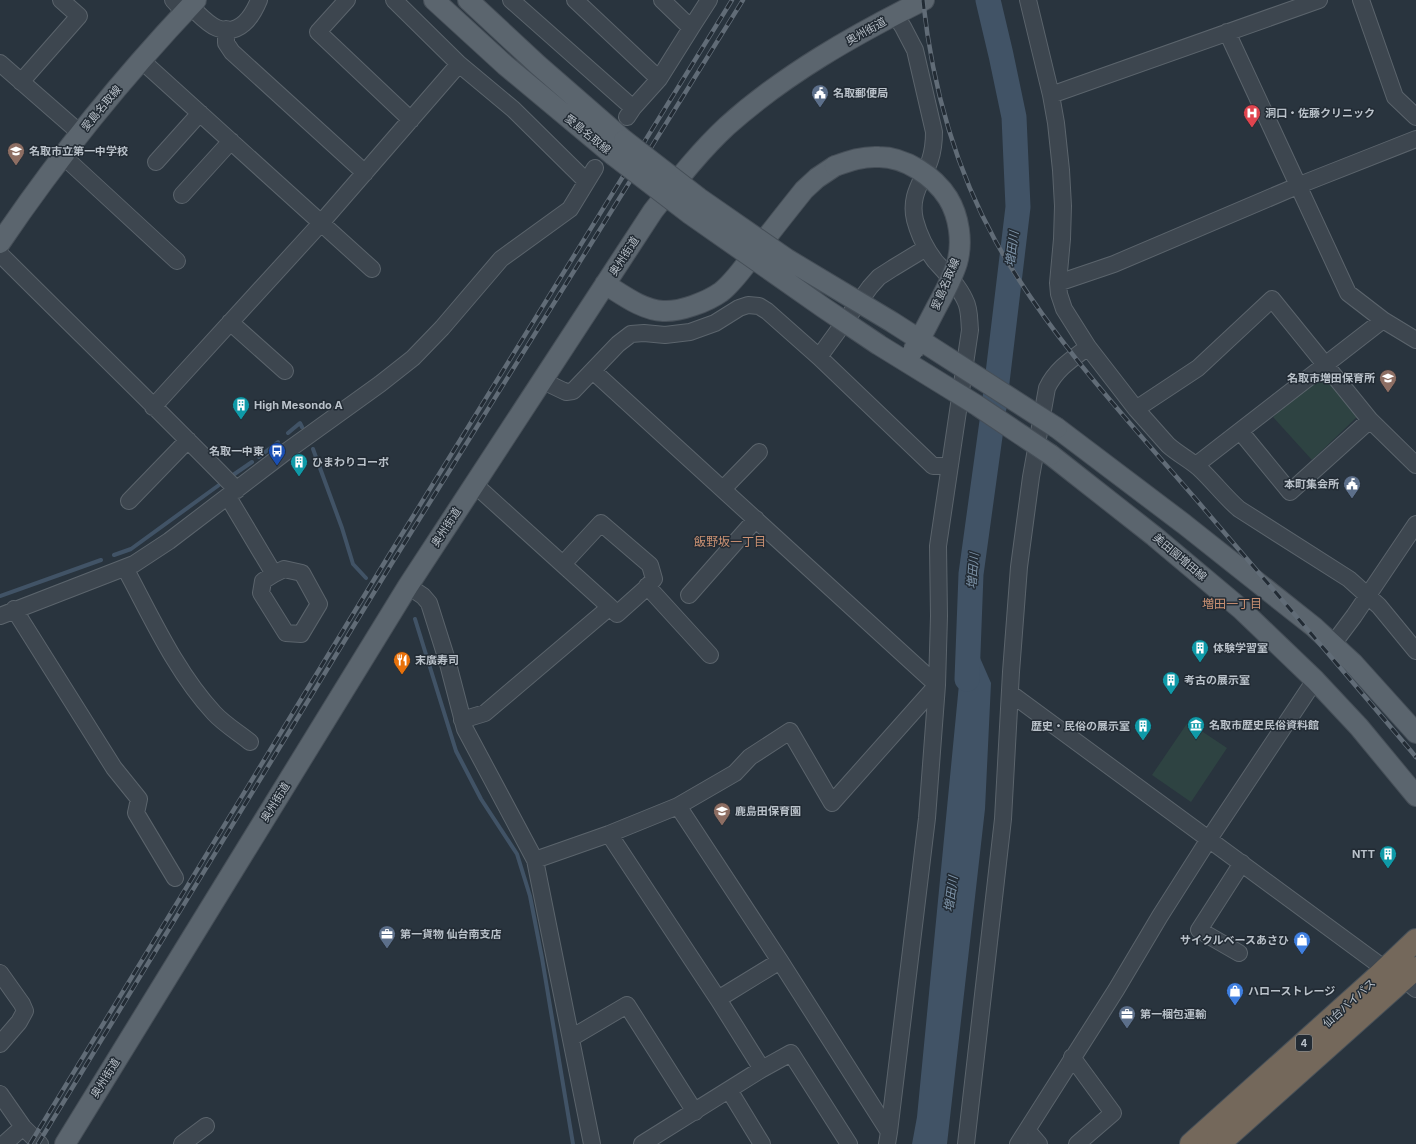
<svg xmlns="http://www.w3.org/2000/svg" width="1416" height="1144" font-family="Inter,'Noto Sans JP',sans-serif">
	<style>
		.green { fill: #2e4342 }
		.water { fill: #415366 }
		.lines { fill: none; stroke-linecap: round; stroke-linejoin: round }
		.stream { stroke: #415366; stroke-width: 4 }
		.river { stroke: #415366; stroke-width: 25 }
		.minor-casing { stroke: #5b646c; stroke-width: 18 }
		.major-casing { stroke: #464f58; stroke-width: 22 }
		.highway-casing { stroke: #485159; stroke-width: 24 }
		.minor { stroke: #3d464f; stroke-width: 16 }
		.major { stroke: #5b656e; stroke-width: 20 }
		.highway { stroke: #74685b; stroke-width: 22 }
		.rail-casing { stroke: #616c77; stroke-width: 4.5 }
		.rail { stroke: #222b34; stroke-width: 3; stroke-dasharray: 9; stroke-linecap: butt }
		.major-bridge-casing { stroke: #464f58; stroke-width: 22; stroke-linecap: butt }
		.major-bridge { stroke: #5b656e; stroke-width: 20 }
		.labels { text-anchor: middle; stroke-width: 3; stroke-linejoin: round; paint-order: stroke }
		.shield { fill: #222b34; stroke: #8c949c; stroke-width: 1 }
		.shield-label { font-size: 10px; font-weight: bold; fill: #b9c1c9 }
		.street-label { font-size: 11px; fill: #b9c1c9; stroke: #222b34 }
		.poi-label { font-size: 11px; font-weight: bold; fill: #b9c1c9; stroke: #222b34; text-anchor: start }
		.water-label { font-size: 12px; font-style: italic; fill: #7e94a9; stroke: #222b34 }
		.neighbourhood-label { font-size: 12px; fill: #ca9173; stroke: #222b34 }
	</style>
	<rect width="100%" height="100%" fill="#29343e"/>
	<path class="green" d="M1323 374 1359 415 1312 460 1273 417Z
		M1188 722 1227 748 1191 802 1152 775Z"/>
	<path class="water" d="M963 643 977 651 991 683 985 809 947 1144H912L917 1117Z"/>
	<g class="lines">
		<path class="stream" d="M288 433 300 423 302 427
			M313 449 342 528 353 564 366 578
			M259 457 278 442
			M233 475 252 462
			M114 555 131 549 219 485
			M0 596 101 560
			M415 619 456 751 481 799 517 854 530 896 542 958 573 1144"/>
		<path class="river" d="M967 679 971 574 994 407 1018 207 1014 117 1001 55 988 0"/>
		<g class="minor-casing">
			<path id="minor" d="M173 0 184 12
				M347 0 318 32 411 120
				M394 0 459 64 513 109 586 181
				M511 0 633 108 627 117
				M575 0 659 79
				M662 0 691 28 709 0
				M1028 0 1051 95 1056 123 1061 170 1063 206 1062 239 1058 283 1059 294 1064 309 1088 347 1136 409 1168 445C1178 454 1190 460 1199 468 1213 481 1225 497 1239 509L1349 579 1379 606 1416 651
				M1361 0 1395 97 1416 117
				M190 6C198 13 207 24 217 28 239 37 252 17 259 0
				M226 29V43L232 52 365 173
				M1227 32 1348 293 1383 320
				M141 60 372 269
				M0 63 80 133
				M21 82 79 16 61 0
				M1051 95 1319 0
				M633 108 659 79 691 28
				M62 155 177 261
				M156 162 200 113
				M182 195 231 141
				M0 254C79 333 159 410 237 490
				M1058 283 1114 264 1302 184 1416 139
				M230 322 285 371
				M819 357 870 287 879 277 893 268 926 248
				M543 381 566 392 573 391 618 344 631 334 644 333 665 335 690 332 715 323 739 308 748 305 759 306 767 311 819 357 933 466H950
				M153 407 321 223 459 64
				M1136 409 1198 368 1272 299 1370 420 1416 465
				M1240 431 1290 492 1370 420
				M1196 465 1383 320 1416 340
				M723 489 759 452
				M228 497 274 574 284 569 302 573 319 604 301 634 286 633 261 593 263 581 274 574
				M129 501 188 440
				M563 564 601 523 650 565 654 579 645 589 617 614 610 607
				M125 568C152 618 176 672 214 713 224 724 239 733 250 742
				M408 586 423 596 429 603 447 660 465 729 535 860 592 1144
				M647 586 710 655
				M689 595 756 519
				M14 609 114 768 139 799 136 813 175 878
				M0 616 134 564 169 541 287 451 380 384 413 358 442 328 501 259 570 209 595 168
				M1333 644 1354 616 1416 524
				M1010 693 1385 969
				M462 720 485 713 610 607 474 484
				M678 806 780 961 889 1132 887 1144
				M609 834 718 999 762 1069
				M535 860 609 834 678 806 735 773 750 757 790 731 832 803 937 685 593 371
				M1239 953 1199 930 1242 863
				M0 973 22 1004 25 1011 19 1022 0 1044
				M1404 979 1416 989
				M718 999 780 961
				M571 1038 627 1005 695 1112
				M1072 1057 1113 1113 1077 1144
				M729 1090 762 1144
				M0 1094 23 1127 40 1144
				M1027 1130 1039 1144
				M889 1132 927 818 937 685 939 616 938 546 970 330C969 320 970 309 965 300 958 285 946 273 935 261 926 249 919 235 915 220 909 195 923 181 930 160 933 151 934 141 934 132L915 50 903 27 895 15
				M4 1144 23 1127
				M182 1144 206 1126
				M642 1144 762 1069 791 1053 849 1144
				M966 1144 1003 819 1011 672 1019 567 1031 477 1047 388C1056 369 1072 359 1088 347
				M1018 1144 1116 990 1160 916 1209 839 1315 680"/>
		</g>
		<g class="major-casing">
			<path id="major" d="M434 0 505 65 613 155
				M468 0 538 65 624 140
				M0 243C58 157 124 76 196 0
				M605 284C623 295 642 310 663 311 680 312 707 302 721 292 735 281 745 265 757 250 772 230 788 210 804 190L817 178 835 166
				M1057 428 1184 524 1314 627 1353 663 1416 733
				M1051 455 1154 536 1241 609 1315 680 1359 727 1416 796
				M65 1144 408 586 653 211C676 182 699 152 727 126 785 74 854 35 924 0"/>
		</g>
		<g class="highway-casing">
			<path id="highway" d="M1191 1144 1375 979 1416 940
				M1219 1144 1416 968"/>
		</g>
		<use href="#minor" class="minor"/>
		<use href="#major" class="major"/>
		<use href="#highway" class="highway"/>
		<g class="rail-casing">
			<path id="rail" d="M923 0C932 84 955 168 996 242 1049 336 1124 416 1194 497 1268 584 1343 670 1416 757
				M30 1144 386 560 732 0
				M38 1144 392 563 743 0"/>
		</g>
		<use href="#rail" class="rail"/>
		<g class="major-bridge-casing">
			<path id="major-bridge" d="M624 140 699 198 787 259 892 322 1057 428
				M613 155 690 214 824 308 879 345 978 406 1051 455
				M835 166C849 161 863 156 879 157 905 157 934 176 948 198 959 216 963 242 957 263 952 279 943 295 935 310 928 324 921 337 913 351"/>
		</g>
		<use href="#major-bridge" class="major-bridge"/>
	</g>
	<defs>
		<g id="civic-pin" transform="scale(0.9)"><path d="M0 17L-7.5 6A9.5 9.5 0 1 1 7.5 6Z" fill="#5c6f8a" stroke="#222b34"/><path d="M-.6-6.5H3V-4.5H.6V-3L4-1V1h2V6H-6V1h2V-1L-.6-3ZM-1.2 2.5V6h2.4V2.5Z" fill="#fff"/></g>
		<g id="hospital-pin" transform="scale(0.9)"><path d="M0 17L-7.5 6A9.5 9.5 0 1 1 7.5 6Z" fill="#e0444e" stroke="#222b34"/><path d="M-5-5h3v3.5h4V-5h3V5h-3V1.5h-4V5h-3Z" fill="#fff"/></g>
		<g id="school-pin" transform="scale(0.9)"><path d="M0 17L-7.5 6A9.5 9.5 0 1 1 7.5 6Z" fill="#8d6e63" stroke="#222b34"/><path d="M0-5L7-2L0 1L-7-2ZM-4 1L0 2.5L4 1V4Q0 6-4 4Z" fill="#fff"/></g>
		<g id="building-pin" transform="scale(0.9)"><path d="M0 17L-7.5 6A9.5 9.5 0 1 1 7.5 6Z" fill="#0f9aa8" stroke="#222b34"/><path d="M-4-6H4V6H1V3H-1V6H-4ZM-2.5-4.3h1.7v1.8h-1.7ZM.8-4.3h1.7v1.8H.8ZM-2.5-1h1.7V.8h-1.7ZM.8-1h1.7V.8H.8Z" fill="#fff"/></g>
		<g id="bus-pin" transform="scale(0.9)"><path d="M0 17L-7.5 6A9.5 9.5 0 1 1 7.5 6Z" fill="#1a4fb4" stroke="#222b34"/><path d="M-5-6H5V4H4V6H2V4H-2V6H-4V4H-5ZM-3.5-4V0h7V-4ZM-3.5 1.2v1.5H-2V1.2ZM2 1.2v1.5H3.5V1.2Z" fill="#fff"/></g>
		<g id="restaurant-pin" transform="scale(0.9)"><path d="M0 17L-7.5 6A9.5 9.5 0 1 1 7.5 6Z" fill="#e8710a" stroke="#222b34"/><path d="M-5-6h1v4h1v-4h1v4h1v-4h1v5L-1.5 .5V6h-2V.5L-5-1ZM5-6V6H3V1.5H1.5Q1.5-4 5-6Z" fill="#fff"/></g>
		<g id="museum-pin" transform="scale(0.9)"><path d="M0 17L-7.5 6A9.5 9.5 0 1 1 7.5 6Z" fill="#0f9aa8" stroke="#222b34"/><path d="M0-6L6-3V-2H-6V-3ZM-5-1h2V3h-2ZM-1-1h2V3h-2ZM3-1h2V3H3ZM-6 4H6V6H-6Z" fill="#fff"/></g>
		<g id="office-pin" transform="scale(0.9)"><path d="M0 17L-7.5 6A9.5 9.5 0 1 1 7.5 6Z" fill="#5c6f8a" stroke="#222b34"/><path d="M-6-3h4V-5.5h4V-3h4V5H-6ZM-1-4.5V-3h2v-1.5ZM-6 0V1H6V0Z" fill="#fff"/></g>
		<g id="shop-pin" transform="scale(0.9)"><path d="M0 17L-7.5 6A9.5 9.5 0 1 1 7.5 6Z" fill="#3f7fe0" stroke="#222b34"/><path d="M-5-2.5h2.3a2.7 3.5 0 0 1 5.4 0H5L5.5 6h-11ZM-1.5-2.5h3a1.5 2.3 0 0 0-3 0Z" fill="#fff"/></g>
	</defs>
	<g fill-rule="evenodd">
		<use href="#civic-pin" x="820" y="93"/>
		<use href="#hospital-pin" x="1252" y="113"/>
		<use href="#school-pin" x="16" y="151"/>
		<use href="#school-pin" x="1388" y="378"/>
		<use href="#building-pin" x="241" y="405"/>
		<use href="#bus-pin" x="277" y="451"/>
		<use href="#building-pin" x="299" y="462"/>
		<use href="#civic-pin" x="1352" y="484"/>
		<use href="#building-pin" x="1200" y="648"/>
		<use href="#restaurant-pin" x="402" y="660"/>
		<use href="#building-pin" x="1171" y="680"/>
		<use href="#museum-pin" x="1196" y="725"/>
		<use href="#building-pin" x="1143" y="726"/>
		<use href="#school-pin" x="722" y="811"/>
		<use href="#building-pin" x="1388" y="854"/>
		<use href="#office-pin" x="387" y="934"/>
		<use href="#shop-pin" x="1302" y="940"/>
		<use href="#shop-pin" x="1235" y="991"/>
		<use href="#office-pin" x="1127" y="1014"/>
	</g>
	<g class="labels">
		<rect class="shield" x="1296" y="1035" width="16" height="16" rx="3"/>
		<g class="shield-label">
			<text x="1304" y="1047">4</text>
		</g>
		<g class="street-label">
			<text transform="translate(866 31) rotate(-29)" y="4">奥州街道</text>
			<text transform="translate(101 108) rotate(-50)" y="4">愛島名取線</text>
			<text transform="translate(588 134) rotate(39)" y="4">愛島名取線</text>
			<text transform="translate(624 256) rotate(-57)" y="4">奥州街道</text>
			<text transform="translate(945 284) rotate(-67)" y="4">愛島名取線</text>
			<text transform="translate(446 527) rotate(-57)" y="4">奥州街道</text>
			<text transform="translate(1180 557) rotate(40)" y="4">美田園増田線</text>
			<text transform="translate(275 802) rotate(-58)" y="4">奥州街道</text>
			<text transform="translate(1349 1003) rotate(-42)" y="4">仙台バイパス</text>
			<text transform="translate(105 1078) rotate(-58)" y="4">奥州街道</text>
		</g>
		<g class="poi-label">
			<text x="833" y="97">名取郵便局</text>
			<text x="1265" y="117">洞口・佐藤クリニック</text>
			<text x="29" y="155">名取市立第一中学校</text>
			<text x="1375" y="382" text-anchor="end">名取市増田保育所</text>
			<text x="254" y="409">High Mesondo A</text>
			<text x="264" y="455" text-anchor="end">名取一中東</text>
			<text x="312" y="466">ひまわりコーポ</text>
			<text x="1339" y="488" text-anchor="end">本町集会所</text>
			<text x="1213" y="652">体験学習室</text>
			<text x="415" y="664">末廣寿司</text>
			<text x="1184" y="684">考古の展示室</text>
			<text x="1209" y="729">名取市歴史民俗資料館</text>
			<text x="1130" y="730" text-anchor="end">歴史・民俗の展示室</text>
			<text x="735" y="815">鹿島田保育園</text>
			<text x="1375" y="858" text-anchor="end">NTT</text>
			<text x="400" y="938">第一貨物 仙台南支店</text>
			<text x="1289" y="944" text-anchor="end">サイクルベースあさひ</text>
			<text x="1248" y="995">ハローストレージ</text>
			<text x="1140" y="1018">第一梱包運輸</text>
		</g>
		<g class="water-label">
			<text transform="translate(1012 249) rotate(-83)" y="4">増田川</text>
			<text transform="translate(973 571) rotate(-85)" y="4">増田川</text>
			<text transform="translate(951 894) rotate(-82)" y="4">増田川</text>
		</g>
		<g class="neighbourhood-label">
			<text x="730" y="546">飯野坂一丁目</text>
			<text x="1232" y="608">増田一丁目</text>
		</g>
	</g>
</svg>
